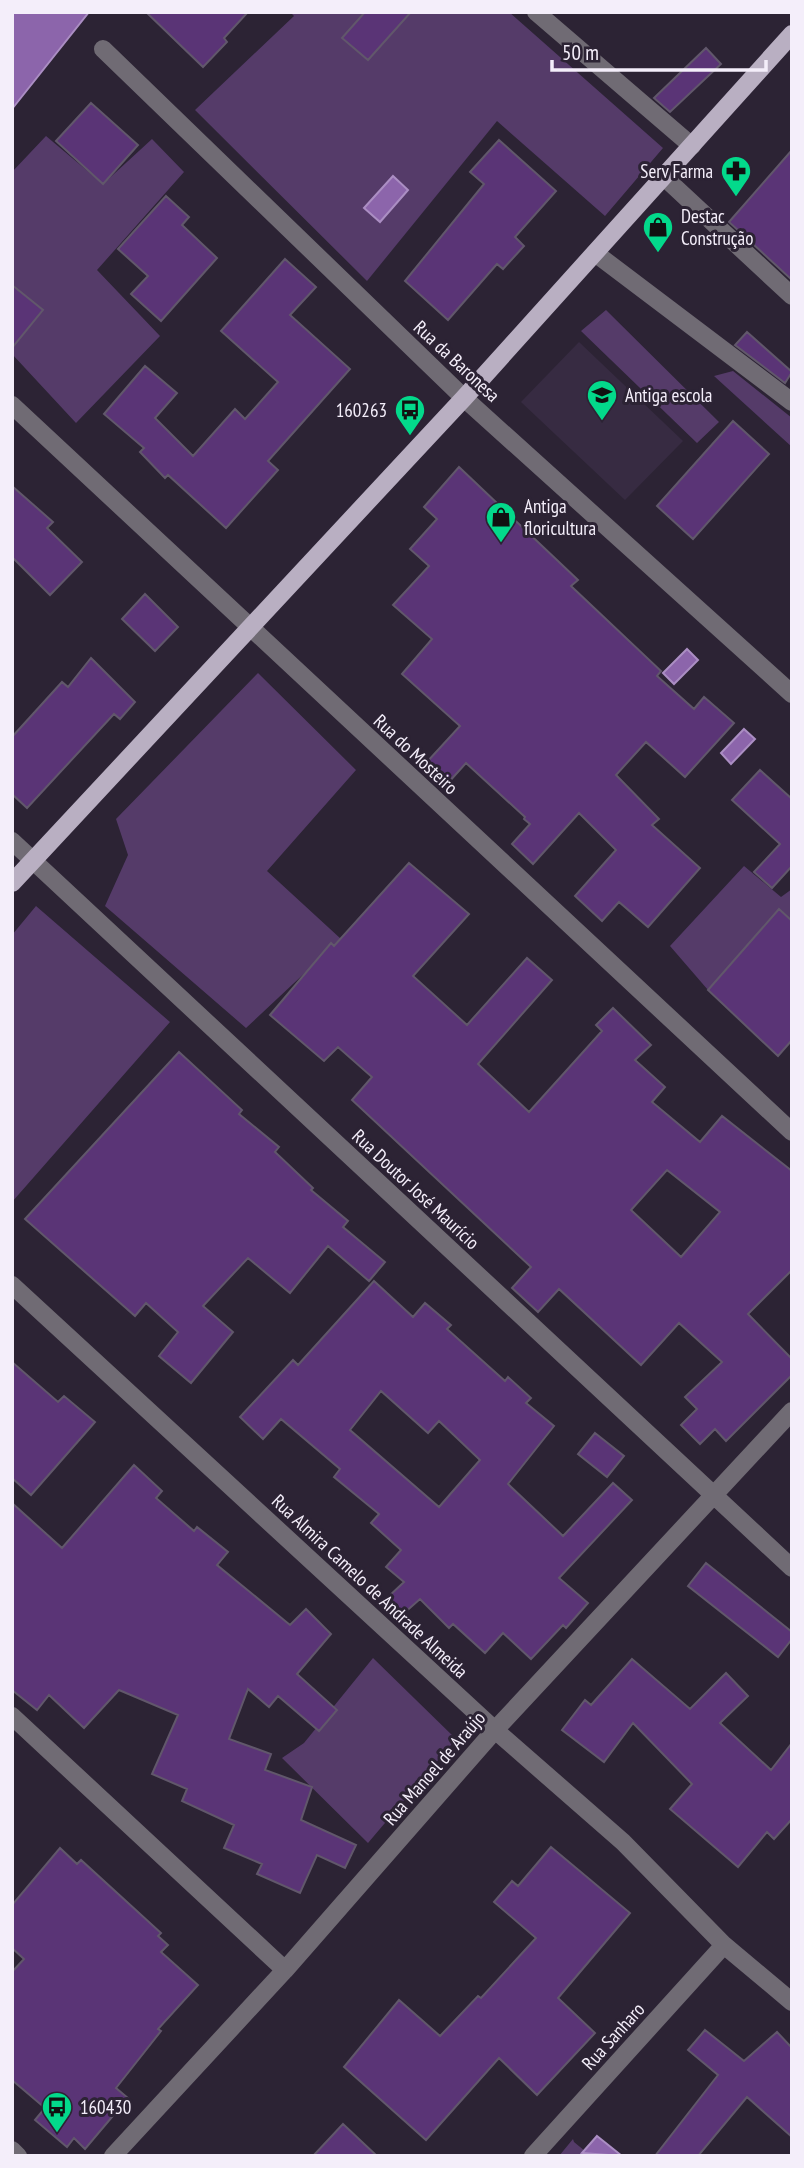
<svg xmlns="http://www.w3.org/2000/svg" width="804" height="2168" font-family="'PT Sans Narrow',sans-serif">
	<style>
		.built { fill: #372b42 }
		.green { fill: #553b69 }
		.water { fill: #8c65ab; stroke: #ab8ec3; stroke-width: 2 }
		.building { fill: #5a3476; stroke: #61576b; stroke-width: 2; fill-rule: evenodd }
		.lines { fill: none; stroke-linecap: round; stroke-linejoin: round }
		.minor { stroke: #706b74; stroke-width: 18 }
		.major { stroke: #b9afc2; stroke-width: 18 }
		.labels { text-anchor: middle; stroke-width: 6; stroke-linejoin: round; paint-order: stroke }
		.poi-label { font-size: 19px; fill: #f4eefa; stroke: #2c2334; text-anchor: start }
		.street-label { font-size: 19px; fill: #f4eefa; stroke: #2c2334 }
	</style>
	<rect width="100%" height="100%" fill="#2c2334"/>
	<path class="built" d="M579 342 683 441 625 500 521 402Z"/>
	<path class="green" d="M290 12H509L663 148 605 216 497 121 367 281 195 110 294 16Z
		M46 136 103 184 152 139 184 172 97 270 160 336 76 423 12 354V348L42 310 12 285V172Z
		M606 310 719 422 697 443 581 331Z
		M733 371 792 418V447L714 376Z
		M258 673 356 770 267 871 341 939 246 1028 105 906 128 855 116 819Z
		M744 866 781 897 792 889V921L779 910 708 990 670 946Z
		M36 906 170 1022 12 1202V935Z
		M373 1658 456 1739 368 1843 282 1758 304 1743Z
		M573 2139 574 2142 591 2156H559Z"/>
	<path class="water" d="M12 12H89L12 109Z
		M393 176 408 190 380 222 364 208Z
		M687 649 698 660 674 684 663 673Z
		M744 729 755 739 731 764 721 753Z
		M597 2136 622 2156 582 2153Z"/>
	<path class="building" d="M146 12H248L224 38 227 42 203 67Z
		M365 12H411L368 60 342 38Z
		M706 48 721 64 670 112 654 98Z
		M91 103 138 145 103 184 56 141Z
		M499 140 556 191 515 237 524 246 503 269 497 264 448 320 405 281 484 184 470 172Z
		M792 150V280L729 222Z
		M166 196 189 217 182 225 217 258 161 321 131 294 148 276 118 249Z
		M285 259 316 287 290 315 350 369 268 461 278 470 226 528 168 475 165 478 140 452 144 448 104 414 145 366 177 393 155 418 193 456 235 409 245 419 278 382 221 331Z
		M12 285 43 310 12 348Z
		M747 332 792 372 785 383 735 345Z
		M733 421 769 454 693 539 657 506Z
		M459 467 578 580 571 586 661 671 657 676 694 709 704 697 734 723 685 777 646 742 616 775 659 819 652 825 700 868 648 927 619 902 602 921 575 896 616 850 579 813 533 864 512 844 530 824 524 819 525 817 466 763 448 783 426 763 460 726 402 674 432 639 393 605 429 566 410 549 437 519 424 507Z
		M12 486 53 522 47 528 82 562 50 595 12 557Z
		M145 594 178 627 155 651 122 619Z
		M91 658 135 702 120 719 114 714 27 808 12 794V737L62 682 68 687Z
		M760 770 792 799V866L772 888 754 872 780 844 732 800Z
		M409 863 469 914 413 976 467 1025 527 958 552 980 478 1064 529 1112 602 1031 596 1025 613 1008 651 1045 635 1060 665 1087 652 1102 700 1142 722 1116 792 1171V1270L748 1314 792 1359V1375L726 1441 715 1429 700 1444 681 1425 697 1409 685 1397 722 1362 679 1323 641 1365 559 1289 538 1312 512 1288 531 1267 352 1100 372 1077 338 1047 324 1061 270 1015 331 943 334 946ZM667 1170 720 1212 681 1257 631 1210Z
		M779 909 792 921V1040L778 1056 708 990Z
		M179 1052 242 1110 239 1114 279 1147 275 1152 313 1188 311 1190 348 1221 343 1227 385 1262 369 1281 328 1246 290 1293 248 1258 203 1306 233 1332 191 1383 159 1356 178 1332 146 1303 135 1316 25 1219Z
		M374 1281 413 1317 425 1303 451 1325 447 1329 505 1381 508 1377 531 1398 526 1403 554 1426 508 1484 563 1536 613 1483 632 1500 559 1578 588 1603 566 1628 563 1625 531 1659 503 1633 485 1653 453 1624 449 1628 420 1599 403 1614 388 1597 404 1582 386 1567 401 1550 371 1523 379 1514 334 1477 340 1469 281 1419 263 1439 240 1417 293 1360 298 1365ZM381 1391 428 1433 439 1421 480 1460 439 1507 350 1430Z
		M12 1362 58 1402 64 1396 95 1422 31 1495 12 1478Z
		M595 1433 624 1456 607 1477 578 1454Z
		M134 1465 162 1491 156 1498 194 1531 197 1527 228 1552 217 1565 290 1625 306 1609 331 1634 297 1674 337 1710 319 1731 278 1696 269 1707 248 1689 229 1739 271 1754 265 1770 312 1787 301 1820 356 1845 345 1868 317 1855 300 1893 257 1874 262 1864 224 1848 234 1825 182 1801 187 1789 152 1774 178 1715 119 1690 84 1728 49 1695 37 1710 12 1690V1503L62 1548Z
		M706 1563 792 1632V1639L778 1657 688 1586Z
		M632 1659 690 1709 726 1673 748 1696 720 1723 771 1770 792 1743V1819L774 1839 767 1832 738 1867 670 1809 692 1784 633 1723 604 1762 562 1730 585 1700 591 1705Z
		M551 1847 630 1913 558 1998 595 2033 537 2095 499 2058 426 2140 344 2067 399 2000 440 2036 478 1996 481 1998 536 1938 494 1902 512 1881 518 1886Z
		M60 1848 77 1864 81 1860 161 1933 158 1936 168 1945 161 1952 198 1985 158 2029 161 2031 116 2088 128 2098 85 2149 74 2138 67 2147 35 2120 45 2108 12 2080V1972L24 1959 12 1948V1905Z
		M705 2030 744 2061 777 2032 792 2048V2137L747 2097 698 2156H655L718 2075 688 2050Z
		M343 2124 377 2156H313Z"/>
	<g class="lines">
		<path class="minor" d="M536 12 692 146
			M103 49 464 398 792 694
			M664 177 792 296
			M595 253 792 402
			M12 405 792 1132
			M12 841 792 1568
			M12 1285 495 1730 623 1842 724 1945 792 2002
			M12 1716 285 1970
			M12 2150 18 2156
			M113 2156 285 1970 495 1730 792 1411
			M533 2156 724 1945"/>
		<path class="major" d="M12 883 464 398 792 34"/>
	</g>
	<defs>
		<g id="pharmacy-pin" transform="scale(1.575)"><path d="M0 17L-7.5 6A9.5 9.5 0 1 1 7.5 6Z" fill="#03d98b" stroke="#2c2334"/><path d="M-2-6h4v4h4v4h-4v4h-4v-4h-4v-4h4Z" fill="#111"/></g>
		<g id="shop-pin" transform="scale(1.575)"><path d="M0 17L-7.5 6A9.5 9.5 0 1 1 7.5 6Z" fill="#03d98b" stroke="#2c2334"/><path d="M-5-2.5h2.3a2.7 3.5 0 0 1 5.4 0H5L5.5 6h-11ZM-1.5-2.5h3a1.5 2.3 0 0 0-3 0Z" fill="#111"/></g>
		<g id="school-pin" transform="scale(1.575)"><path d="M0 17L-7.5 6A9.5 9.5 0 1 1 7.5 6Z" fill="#03d98b" stroke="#2c2334"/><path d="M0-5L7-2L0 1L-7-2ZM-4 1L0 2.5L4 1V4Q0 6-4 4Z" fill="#111"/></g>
		<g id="bus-pin" transform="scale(1.575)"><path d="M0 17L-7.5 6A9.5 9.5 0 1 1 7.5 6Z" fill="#03d98b" stroke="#2c2334"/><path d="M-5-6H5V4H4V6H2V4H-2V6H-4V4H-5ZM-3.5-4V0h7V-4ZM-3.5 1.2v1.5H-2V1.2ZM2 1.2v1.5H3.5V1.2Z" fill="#111"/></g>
	</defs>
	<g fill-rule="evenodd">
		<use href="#pharmacy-pin" x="736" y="171"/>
		<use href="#shop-pin" x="658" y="227"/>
		<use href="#school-pin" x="602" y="395"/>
		<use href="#bus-pin" x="410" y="410"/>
		<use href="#shop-pin" x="501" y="517"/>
		<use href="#bus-pin" x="57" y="2107"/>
	</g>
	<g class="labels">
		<g class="poi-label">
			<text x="713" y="178" text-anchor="end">Serv Farma</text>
			<text x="681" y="223">Destac<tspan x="681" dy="22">Construção</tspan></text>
			<text x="625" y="402">Antiga escola</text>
			<text x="387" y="417" text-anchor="end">160263</text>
			<text x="524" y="513">Antiga<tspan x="524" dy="22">floricultura</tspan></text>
			<text x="80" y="2114">160430</text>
		</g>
		<g class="street-label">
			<text transform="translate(457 361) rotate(43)" y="7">Rua da Baronesa</text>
			<text transform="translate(416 754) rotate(43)" y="7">Rua do Mosteiro</text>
			<text transform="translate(416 1189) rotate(43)" y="7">Rua Doutor José Maurício</text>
			<text transform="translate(370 1586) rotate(43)" y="7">Rua Almira Camelo de Andrade Almeida</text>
			<text transform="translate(434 1768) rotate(-49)" y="7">Rua Manoel de Araújo</text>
			<text transform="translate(613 2036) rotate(-48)" y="7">Rua Sanharo</text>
		</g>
	</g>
	<rect width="804" height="2168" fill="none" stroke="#f4eefa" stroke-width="28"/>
	<path d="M552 60v10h214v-10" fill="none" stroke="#f4eefa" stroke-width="3.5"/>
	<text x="562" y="60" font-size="21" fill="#f4eefa" stroke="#2c2334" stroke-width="5" paint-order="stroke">50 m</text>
</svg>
